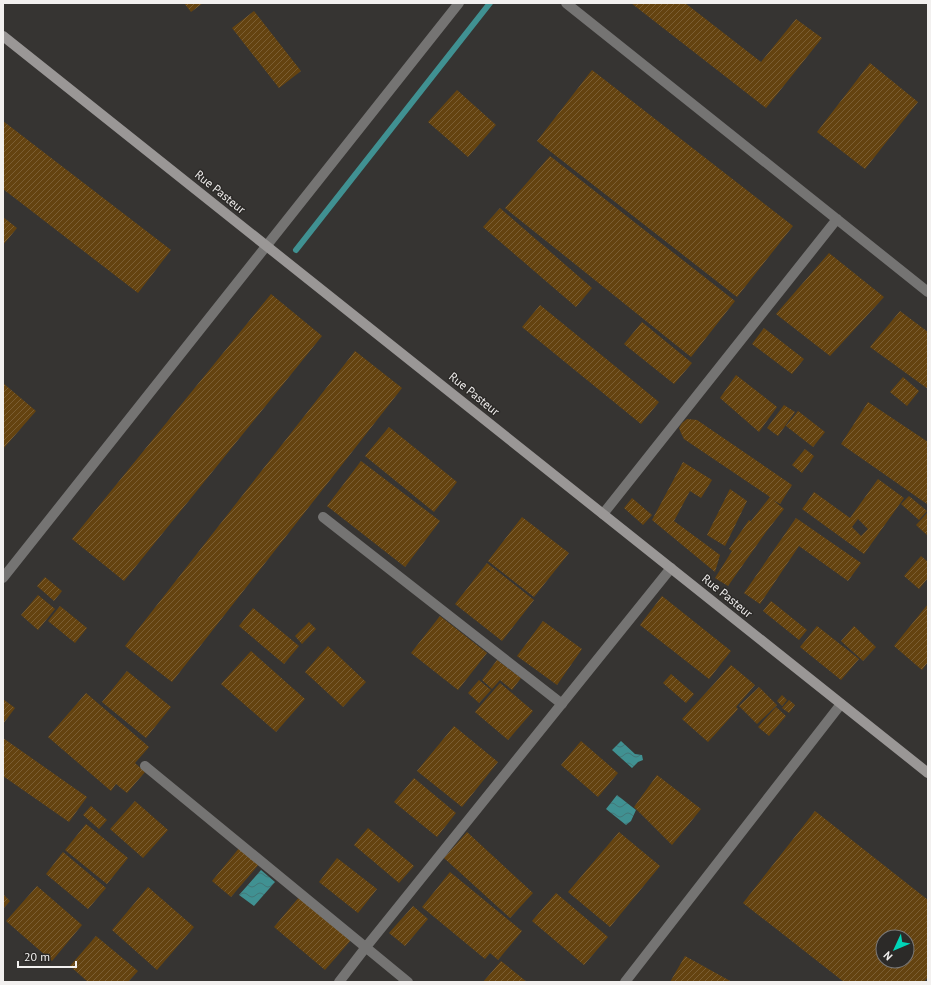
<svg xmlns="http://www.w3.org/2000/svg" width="931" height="985" font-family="'PT Sans',sans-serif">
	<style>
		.water { fill: url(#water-waves) }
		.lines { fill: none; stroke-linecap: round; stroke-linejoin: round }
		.stream { stroke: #409192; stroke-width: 6 }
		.building { fill: url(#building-hatch); fill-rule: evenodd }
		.service { stroke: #757473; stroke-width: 10 }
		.minor { stroke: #757473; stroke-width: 10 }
		.secondary { stroke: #9a9796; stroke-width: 10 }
		.labels { text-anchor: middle; stroke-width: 3; stroke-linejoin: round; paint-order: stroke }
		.street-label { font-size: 12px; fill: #f2f0ef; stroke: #2c2a28 }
	</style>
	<defs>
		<pattern id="water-waves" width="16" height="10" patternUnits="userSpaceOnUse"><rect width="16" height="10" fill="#409192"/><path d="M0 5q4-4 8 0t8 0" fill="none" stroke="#437778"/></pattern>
		<pattern id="building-hatch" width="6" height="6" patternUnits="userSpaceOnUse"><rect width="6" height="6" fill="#644310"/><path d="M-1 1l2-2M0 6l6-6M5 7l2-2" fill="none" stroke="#7b5e33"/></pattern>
	</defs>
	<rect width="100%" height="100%" fill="#363432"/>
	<path class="water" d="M621 741 635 754 642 755 643 760 638 762 632 768 612 750Z
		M617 795 636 810 631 821 626 825 606 809Z
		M261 870 275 882 254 906 239 895Z"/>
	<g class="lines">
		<path class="stream" d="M296 250 490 3"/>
	</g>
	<path class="building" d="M184 3H203L191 12Z
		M631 3H685L761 62 796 19 822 38 766 108Z
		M254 11 301 71 279 88 232 28Z
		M870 63 918 102 865 169 817 132Z
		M592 70 793 226 737 297 537 141Z
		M457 90 496 125 468 157 428 122Z
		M3 121 171 250 138 293 3 189Z
		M550 156 735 301 691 357 505 208Z
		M500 208 592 288 576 307 483 227Z
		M3 217 17 228 3 245Z
		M829 253 884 297 830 356 776 314Z
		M271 294 322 336 124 581 72 539Z
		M540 305 659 402 641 424 522 327Z
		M900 311 928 332V389L870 347Z
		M642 322 692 363 674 384 624 344Z
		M764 328 804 359 792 374 752 344Z
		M355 351 402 388 172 682 125 646Z
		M736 375 777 407 759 432 720 398Z
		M903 377 919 391 907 406 890 392Z
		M3 383 36 411 3 449Z
		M868 402 928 442 927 504 841 444Z
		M784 405 795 412 778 436 767 428Z
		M798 411 825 432 813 447 786 426Z
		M687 419 697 420 792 485 780 504 773 500 784 509 766 532 728 586 715 578 732 551 729 549 749 520 755 524 751 521 770 497 684 439 681 433 679 428 682 423Z
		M389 427 457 482 434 512 365 456Z
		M805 449 814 456 802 473 792 465Z
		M361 461 440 521 405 567 327 506Z
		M683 462 712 480 701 498 690 491 674 521 720 555 715 572 652 520Z
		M878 479 904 498 864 554 802 509 814 492 850 518ZM858 519 868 529 861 536 852 527Z
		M730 489 747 501 725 546 707 535Z
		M909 496 927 511 919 520 901 504Z
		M632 498 652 515 643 525 624 508Z
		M928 512V536L916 525Z
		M522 517 569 553 534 597 488 561Z
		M796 518 861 563 848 581 799 546 760 604 744 593Z
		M921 556 928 562V578L919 589 904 576Z
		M487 563 534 600 502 641 455 604Z
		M45 577 62 591 54 601 37 586Z
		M38 595 55 609 38 630 21 615Z
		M662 596 731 651 709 679 640 625Z
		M771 601 807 630 799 640 763 611Z
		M928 604V662L922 670 894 646Z
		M60 606 87 628 75 643 48 621Z
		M253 608 299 646 284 664 239 626Z
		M440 616 487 653 458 690 411 653Z
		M543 621 582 649 557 685 517 656Z
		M309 622 316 629 302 644 295 636Z
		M817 626 859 659 841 680 800 647Z
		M854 626 876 647 863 661 841 641Z
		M328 646 366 682 343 707 305 672Z
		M251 651 305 699 276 732 221 684Z
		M497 660 521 678 512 690 500 680 492 689 482 680Z
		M731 665 755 685 736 707 738 709 708 742 682 719Z
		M127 671 171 707 146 738 102 702Z
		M671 674 694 694 686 703 663 683Z
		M479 680 491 690 479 703 468 693Z
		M500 683 533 711 508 740 475 712Z
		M759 687 777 705 757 724 739 706Z
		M86 693 149 747 135 763 145 772 127 793 116 784 111 791 48 737Z
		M782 695 787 700 782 706 777 701Z
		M3 699 15 708 3 724Z
		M789 700 795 705 789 713 782 708Z
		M776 707 786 716 769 736 758 727Z
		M454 726 498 762 462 807 417 771Z
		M3 738 87 797 69 822 3 776Z
		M581 741 618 773 598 797 561 765Z
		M657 775 701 809 672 845 634 807Z
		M414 778 456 813 437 837 394 802Z
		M135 801 168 830 143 858 110 829Z
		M91 806 107 820 99 829 83 815Z
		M815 811 928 900V977L924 982H844L743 903ZM883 937H907V961H883Z
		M86 824 128 858 107 884 65 850Z
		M368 828 414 866 399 883 354 845Z
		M467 832 533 893 510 918 444 858Z
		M619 832 660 866 610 927 568 892Z
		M240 847 260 863 231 897 212 881Z
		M63 852 106 888 88 909 46 874Z
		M337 858 377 889 358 913 319 882Z
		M450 872 522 931 498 960 490 953 485 959 422 907Z
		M37 886 82 925 52 961 6 921Z
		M148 887 194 927 157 970 112 930Z
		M556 893 608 937 584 965 532 921Z
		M3 894 10 901 3 909Z
		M300 896 351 940 325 970 274 927Z
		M413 906 428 919 405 946 389 933Z
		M96 936 138 971 128 982H88L70 966Z
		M685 956 732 982H670Z
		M501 961 527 982H483Z"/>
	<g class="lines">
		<path class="service" d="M323 517 562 704"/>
		<path class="minor" d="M566 3 928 292
			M603 514 837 219
			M3 578 459 3
			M145 766 408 982
			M339 982 366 947 671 568
			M625 982 841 704"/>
		<path class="secondary" d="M3 36 928 773"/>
	</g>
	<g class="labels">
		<g class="street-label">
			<text transform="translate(220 192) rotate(39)" y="4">Rue Pasteur</text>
			<text transform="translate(474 394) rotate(39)" y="4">Rue Pasteur</text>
			<text transform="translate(727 596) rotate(39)" y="4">Rue Pasteur</text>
		</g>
	</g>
	<rect width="931" height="985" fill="none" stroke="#f2f0ef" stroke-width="8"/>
	<g transform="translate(895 949) rotate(226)"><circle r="19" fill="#2c2a28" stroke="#7b7978"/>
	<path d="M0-3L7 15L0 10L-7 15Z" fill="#00d5b7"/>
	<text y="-6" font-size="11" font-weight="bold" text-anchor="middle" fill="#f2f0ef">N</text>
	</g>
	<path d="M18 961v6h58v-6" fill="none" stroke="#f2f0ef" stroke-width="2"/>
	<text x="24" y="961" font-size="12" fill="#f2f0ef" stroke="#2c2a28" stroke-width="3" paint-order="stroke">20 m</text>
</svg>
